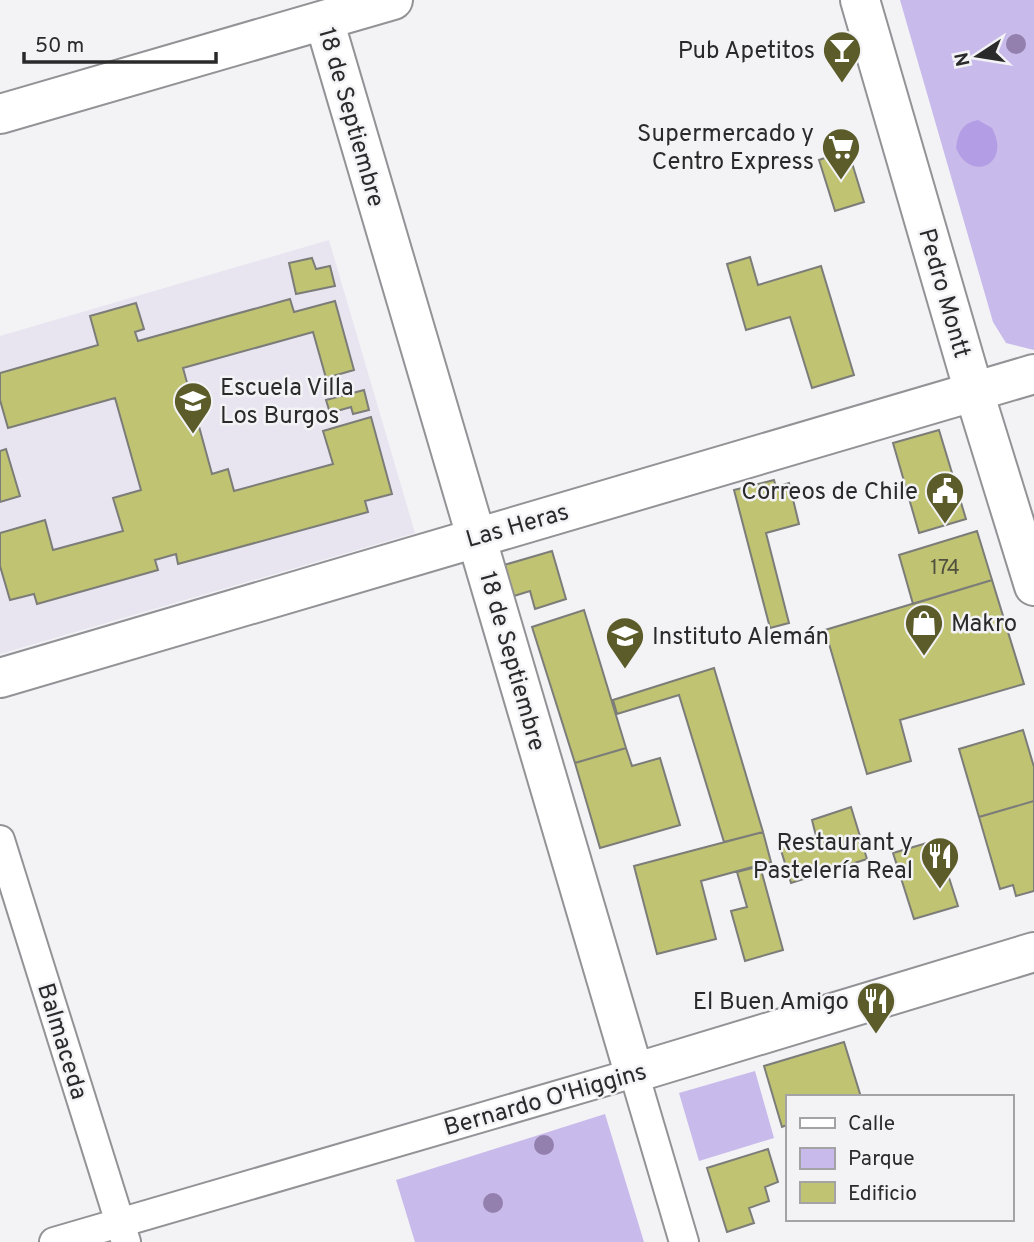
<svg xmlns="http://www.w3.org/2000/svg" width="1034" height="1242" font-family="Overpass,sans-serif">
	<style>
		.built { fill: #e8e5f0 }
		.green { fill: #c8baeb }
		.water { fill: #b39de5 }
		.building { fill: #bfc372; stroke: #7c7c79; stroke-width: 2 }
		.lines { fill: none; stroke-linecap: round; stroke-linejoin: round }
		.street-casing { stroke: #939296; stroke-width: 32 }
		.secondary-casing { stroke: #939296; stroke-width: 42 }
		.street { stroke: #fff; stroke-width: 28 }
		.secondary { stroke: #fff; stroke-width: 38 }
		.tree { fill: #9380ae }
		.labels { text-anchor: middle; stroke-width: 5; stroke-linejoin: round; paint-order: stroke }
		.number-label { font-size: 21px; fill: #4f503d }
		.poi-label { font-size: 24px; fill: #2a2a2b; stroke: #f3f3f6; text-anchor: end }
		.street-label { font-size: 24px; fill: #2a2a2b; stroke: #f3f3f6 }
	</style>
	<rect width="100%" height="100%" fill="#f3f3f6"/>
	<path class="built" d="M329 240 415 533 0 654V336Z"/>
	<path class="green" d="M900 0H1034V350L1006 343 993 322Z
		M755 1071 774 1138 699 1161 679 1093Z
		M605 1114 644 1242H415L396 1180Z"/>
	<path class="water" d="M978 120 992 128C1012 165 970 183 956 148 958 133 962 123 978 120Z"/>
	<path class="building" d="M848 150 864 202 835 211 819 160Z
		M750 257 758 285 821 266 854 375 812 388 790 317 746 330 727 264Z
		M312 258 316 269 330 266 335 286 296 294 289 263Z
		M290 299 294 312 335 301 354 370 326 378 313 332 183 368 212 474 228 469 234 491 333 464 323 431 371 417 392 494 365 501 368 512 178 564 176 554 155 560 158 570 37 604 34 594 10 600 0 566V533L45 520 53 550 123 531 113 498 141 490 115 398 8 428 0 400V373L98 345 90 316 136 303 144 329 135 332 138 341Z
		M364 390 369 410 353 414 351 407 330 413 326 400Z
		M939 430 966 519 919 533 893 443Z
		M6 449 20 496 0 502V451Z
		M774 480 776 487 789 483 799 524 766 533 789 623 770 628 734 490Z
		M977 531 992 580 913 604 899 555Z
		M552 551 566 599 535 609 530 591 514 596 504 565Z
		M992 580 1024 684 900 720 911 761 867 774 825 630Z
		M584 610 626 748 575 763 532 627Z
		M714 668 763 832 724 842 679 695 617 714 613 700Z
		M1023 730 1034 767V801L979 817 959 749Z
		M626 748 632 766 660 758 680 825 600 848 575 763Z
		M1034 801V891L1016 896 1013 885 1000 889 979 817Z
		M851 807 867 859 791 883 780 847 816 836 812 820Z
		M763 832 771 862 701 881 716 939 657 954 634 866Z
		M937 840 958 906 914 919 893 853Z
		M760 866 783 950 745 961 731 911 747 907 737 872Z
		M844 1042 861 1097H787V1125L782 1127 764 1066Z
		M768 1149 778 1182 765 1187 769 1201 749 1208 754 1223 727 1232 707 1168Z"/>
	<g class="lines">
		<g class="street-casing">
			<path id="street" d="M0 840 126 1242
				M54 1242 634 1073 684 1242"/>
		</g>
		<g class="secondary-casing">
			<path id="secondary" d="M860 0 974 392 1034 586
				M324 20 634 1073 1034 952
				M0 114 393 0
				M0 678 1034 374"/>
		</g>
		<use href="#street" class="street"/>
		<use href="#secondary" class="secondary"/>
	</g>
	<g class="tree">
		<circle cx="1016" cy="44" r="10"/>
		<circle cx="544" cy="1145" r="10"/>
		<circle cx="493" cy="1203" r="10"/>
	</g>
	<defs>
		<g id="bar-pin" transform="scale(2.0125)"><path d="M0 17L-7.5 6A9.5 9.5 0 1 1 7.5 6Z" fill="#5b5c2a" stroke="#f3f3f6"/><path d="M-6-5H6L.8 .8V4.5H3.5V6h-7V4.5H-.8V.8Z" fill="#fff"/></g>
		<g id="supermarket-pin" transform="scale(2.0125)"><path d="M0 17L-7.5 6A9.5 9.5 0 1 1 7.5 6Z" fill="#5b5c2a" stroke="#f3f3f6"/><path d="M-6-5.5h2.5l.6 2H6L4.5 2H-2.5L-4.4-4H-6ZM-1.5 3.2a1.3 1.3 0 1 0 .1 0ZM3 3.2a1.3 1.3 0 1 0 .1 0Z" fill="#fff"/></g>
		<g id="school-pin" transform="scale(2.0125)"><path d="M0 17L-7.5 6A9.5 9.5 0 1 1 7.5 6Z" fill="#5b5c2a" stroke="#f3f3f6"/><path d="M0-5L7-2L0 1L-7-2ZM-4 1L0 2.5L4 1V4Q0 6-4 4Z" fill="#fff"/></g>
		<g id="civic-pin" transform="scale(2.0125)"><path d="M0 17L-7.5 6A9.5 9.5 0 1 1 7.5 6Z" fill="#5b5c2a" stroke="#f3f3f6"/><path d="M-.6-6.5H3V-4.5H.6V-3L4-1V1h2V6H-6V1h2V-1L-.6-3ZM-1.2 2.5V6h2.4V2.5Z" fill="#fff"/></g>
		<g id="shop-pin" transform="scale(2.0125)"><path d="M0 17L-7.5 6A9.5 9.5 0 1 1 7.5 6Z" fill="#5b5c2a" stroke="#f3f3f6"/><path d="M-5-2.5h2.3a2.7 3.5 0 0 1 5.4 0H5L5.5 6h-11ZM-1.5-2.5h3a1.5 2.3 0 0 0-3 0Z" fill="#fff"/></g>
		<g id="restaurant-pin" transform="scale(2.0125)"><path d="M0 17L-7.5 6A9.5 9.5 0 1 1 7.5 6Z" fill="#5b5c2a" stroke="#f3f3f6"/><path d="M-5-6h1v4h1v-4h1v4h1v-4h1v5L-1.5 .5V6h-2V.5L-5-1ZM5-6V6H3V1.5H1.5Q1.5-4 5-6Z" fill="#fff"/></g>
	</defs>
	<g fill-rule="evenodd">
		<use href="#bar-pin" x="842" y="50"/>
		<use href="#supermarket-pin" x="841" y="147"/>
		<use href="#school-pin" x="193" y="401"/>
		<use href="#civic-pin" x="945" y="491"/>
		<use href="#shop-pin" x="924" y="623"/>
		<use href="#school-pin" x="625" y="636"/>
		<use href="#restaurant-pin" x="940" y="856"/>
		<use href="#restaurant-pin" x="876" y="1001"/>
	</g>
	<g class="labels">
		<g class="number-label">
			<text x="945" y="574">174</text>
		</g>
		<g class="poi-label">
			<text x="815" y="58">Pub Apetitos</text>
			<text x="814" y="141">Supermercado y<tspan x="814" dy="28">Centro Express</tspan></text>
			<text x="220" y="395" text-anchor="start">Escuela Villa<tspan x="220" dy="28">Los Burgos</tspan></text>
			<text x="918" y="499">Correos de Chile</text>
			<text x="951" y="631" text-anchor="start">Makro</text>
			<text x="652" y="644" text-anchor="start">Instituto Alemán</text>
			<text x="913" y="850">Restaurant y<tspan x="913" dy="28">Pastelería Real</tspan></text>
			<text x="849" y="1009">El Buen Amigo</text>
		</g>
		<g class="street-label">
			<text transform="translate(352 117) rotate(74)" y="8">18 de Septiembre</text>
			<text transform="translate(945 293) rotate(74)" y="8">Pedro Montt</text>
			<text transform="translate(517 525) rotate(-16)" y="8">Las Heras</text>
			<text transform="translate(513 661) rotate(74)" y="8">18 de Septiembre</text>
			<text transform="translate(63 1041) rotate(73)" y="8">Balmaceda</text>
			<text transform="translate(545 1099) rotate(-16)" y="8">Bernardo O'Higgins</text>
		</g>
	</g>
	<rect x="786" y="1095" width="228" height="126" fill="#f3f3f6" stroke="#a3a3a5" stroke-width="2"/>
	<rect x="800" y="1118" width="35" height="10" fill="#ffffff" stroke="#a3a3a5" stroke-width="2"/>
	<text x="848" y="1130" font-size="21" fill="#2a2a2b">Calle</text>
	<rect x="800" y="1148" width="35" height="21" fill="#c8baeb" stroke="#a3a3a5" stroke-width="2"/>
	<text x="848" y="1165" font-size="21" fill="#2a2a2b">Parque</text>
	<rect x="800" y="1182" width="35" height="21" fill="#bfc372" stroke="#a3a3a5" stroke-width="2"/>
	<text x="848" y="1200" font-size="21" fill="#2a2a2b">Edificio</text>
	<g transform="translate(978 56) rotate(258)" stroke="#f3f3f6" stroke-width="5" paint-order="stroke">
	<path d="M0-5L12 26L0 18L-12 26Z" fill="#2a2a2b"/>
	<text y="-10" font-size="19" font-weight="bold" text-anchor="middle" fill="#2a2a2b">N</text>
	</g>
	<path d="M24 52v10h192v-10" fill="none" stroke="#2a2a2b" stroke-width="3.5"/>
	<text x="35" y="52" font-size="21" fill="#2a2a2b" stroke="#f3f3f6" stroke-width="5" paint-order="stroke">50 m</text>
</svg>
